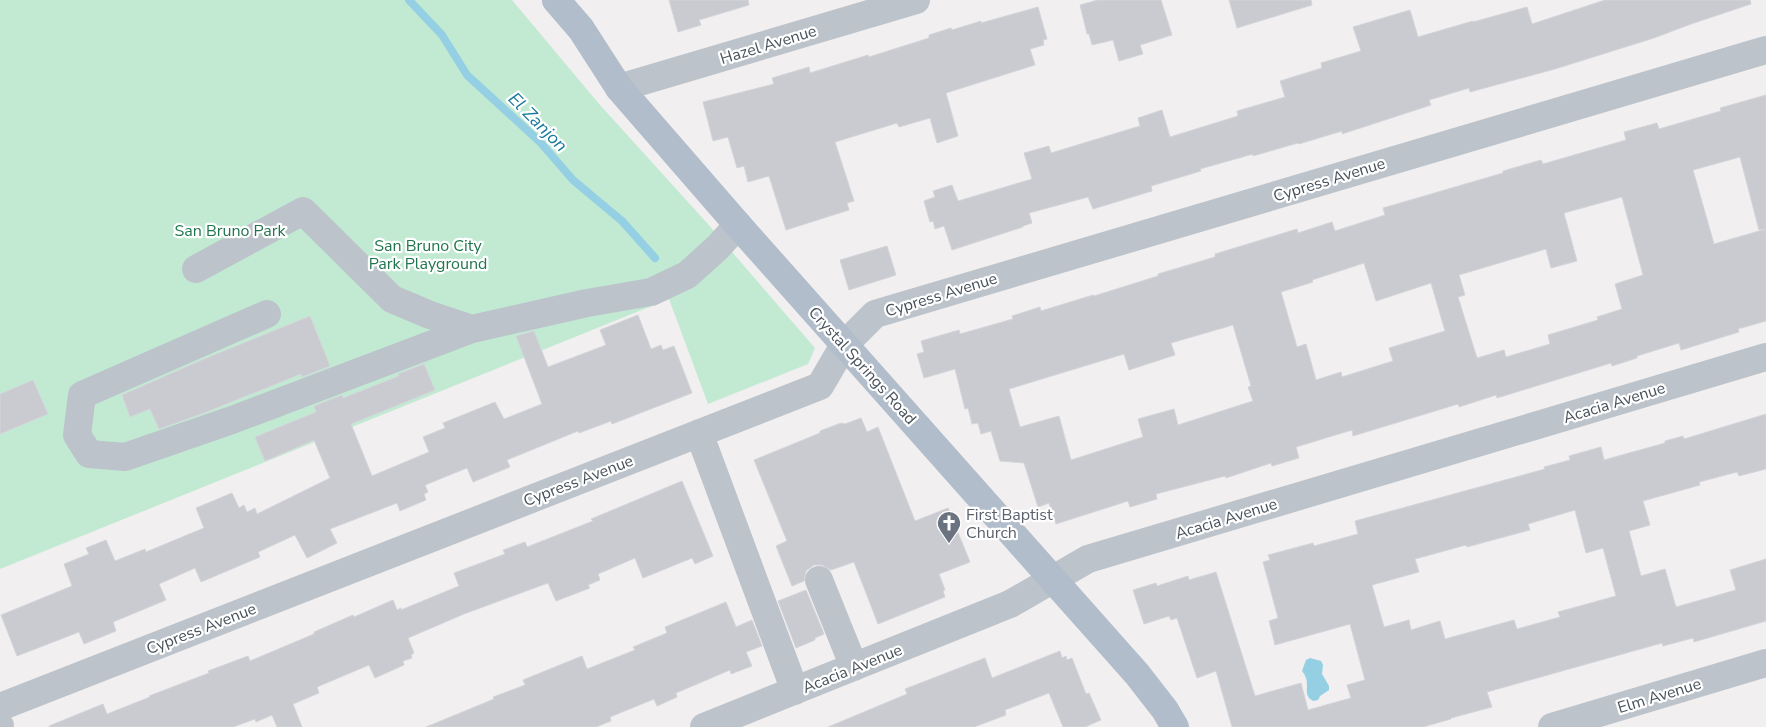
<svg xmlns="http://www.w3.org/2000/svg" width="1766" height="727" font-family="'Nunito Sans',sans-serif">
	<style>
		.green { fill: #c2ead3 }
		.water { fill: #94cfe3 }
		.lines { fill: none; stroke-linecap: round; stroke-linejoin: round }
		.stream { stroke: #94cfe3; stroke-width: 8 }
		.building { fill: #c9cbd1; stroke: #d4d5da; fill-rule: evenodd }
		.minor { stroke: #bcc3ca; stroke-width: 28 }
		.major { stroke: #b2bdcb; stroke-width: 28 }
		.labels { text-anchor: middle; stroke-width: 4.5; stroke-linejoin: round; paint-order: stroke }
		.street-label { font-size: 16px; fill: #49525b; stroke: #fff }
		.park-label { font-size: 16px; fill: #21754e; stroke: #fff }
		.worship-label { font-size: 16px; fill: #5b616d; stroke: #fff; text-anchor: start }
		.water-label { font-size: 18px; font-style: italic; fill: #1b7b9c; stroke: #fff }
	</style>
	<rect width="100%" height="100%" fill="#f1efef"/>
	<path class="green" d="M0 0H512L600 105 707 223 815 348 808 364 708 404 669 299 0 569Z"/>
	<path class="water" d="M1310 658 1321 661 1323 665 1322 674 1329 686V690L1320 696 1318 700 1313 701C1303 695 1309 688 1306 678 1306 677 1303 672 1302 671L1306 660Z"/>
	<g class="lines">
		<path class="stream" d="M409 0 442 35 467 75 540 142 573 180 622 221 655 258"/>
	</g>
	<path class="building" d="M669 0H748L749 5 699 20 701 25 678 32Z
		M1098 0H1161L1172 35 1140 45 1143 54 1119 61 1113 40 1092 45 1089 34H1087L1080 5Z
		M1229 0H1311L1312 5 1237 28Z
		M1605 0H1750L1751 4 1691 24 1654 38 1555 69 1470 92 1469 88 1429 100 1431 105 1342 134V131L1299 144 1298 143 1253 156V154L1200 169 1201 171 1151 186 1152 191 1093 209 1088 197 1029 213 1032 223 1023 226V227L952 250 944 226 935 229 933 221 930 222 924 201 935 197 933 191 952 185 958 201 1032 179 1024 153 1049 146 1051 153 1140 126 1138 118 1162 110 1170 137 1238 116 1237 111 1285 97 1280 81 1322 68 1321 63 1361 51 1353 27 1410 10 1418 37 1473 21V22L1527 7 1532 24Z
		M1038 7 1047 39 1043 40 1044 45 1030 49 1035 65 946 93 958 136 937 143 930 118 899 127 897 123 835 142 854 201 847 203 849 210 786 230 769 176 748 182 744 166 737 168 728 137 713 141 703 102 774 84 772 78 809 67 810 73 868 55 869 57 929 38V35L951 28 952 30 981 21V23Z
		M1766 95V229L1759 230 1740 157 1693 170 1714 244 1766 229V321L1738 329 1739 332 1681 350 1679 343 1637 356V358L1612 366 1611 363 1497 398 1496 395 1459 407 1458 404 1353 436 1352 430 1296 447 1299 458 1272 466 1271 463 1226 478 1225 476 1156 494 1157 499 1130 507 1128 501 1056 524 1049 503 1038 507 1024 463 1000 461 991 431 981 434 978 423 972 424 968 408 965 409 955 369 924 378 917 354 924 352 921 341 959 330 960 334 1013 319 1012 316 1040 307 1041 311 1093 295 1094 296 1158 276V274L1215 257V254L1297 229 1298 233 1332 222 1335 231 1385 215 1383 208 1503 173V171L1541 160 1543 164 1626 140 1624 132 1657 123 1659 129 1721 111 1720 108ZM1622 197 1643 275 1615 284 1622 309 1597 317 1598 320 1548 335 1550 344 1506 357 1504 350 1477 358 1458 297 1465 295 1459 275 1546 249 1551 268 1577 261 1564 213ZM1364 263 1376 301 1431 283 1445 331 1389 348 1393 361 1342 377 1341 372 1316 380 1306 344 1297 347 1281 292 1313 282 1312 280ZM1233 325 1251 386 1248 387 1253 401 1178 425 1174 409 1138 419 1143 437 1071 460 1059 416 1020 427 1009 389 1124 354 1129 370 1175 355 1171 343Z
		M887 246 896 275 849 290 840 260Z
		M638 315 651 349 661 345 663 350 674 346 692 393 612 424 611 421 579 433 578 431 507 460 510 467 473 482 467 468 425 485 428 492 424 494 426 500 400 511 397 503 330 529 337 543 307 558 295 535 258 552 260 557 201 582 195 568 159 584 166 600 113 622 116 631 84 644 79 632 17 656 1 615 72 586 64 564 89 554 86 548 106 540 115 561 145 549 146 552 204 528 196 508 232 493 239 508 244 505 247 512 255 508 257 514 330 478 314 440 265 461 255 437 316 412 314 406 342 395 343 398 399 376 398 374 424 364 435 390 351 424 372 476 429 452 423 437 445 428 443 423 495 402 504 419 542 404 516 336 534 331 548 367 606 345 600 330Z
		M310 316 330 366 302 377 301 374 204 413 159 429 150 409 130 417 122 395 204 359Z
		M33 380 48 414 0 434V394Z
		M1766 414V469L1739 476 1737 472 1699 482 1700 485 1643 501 1650 525 1629 531 1641 576 1665 569 1676 607 1736 590 1730 570 1766 559V621L1694 642 1693 638 1663 646 1662 643 1487 692 1492 707 1451 718V719L1423 727H1232L1216 671 1197 678 1177 618 1171 620 1169 616 1144 624 1133 590 1156 583 1157 586 1188 576 1189 580 1216 572 1255 696 1301 683 1308 710 1351 698 1347 685 1365 680 1350 624 1275 645 1269 621 1278 618 1263 562 1270 560 1268 555 1313 543 1314 546 1358 534 1355 521 1545 469 1544 467 1570 460 1569 456 1601 447 1604 460 1665 443V441L1683 436 1684 439ZM1575 510 1586 553 1603 548 1616 596 1558 612 1560 617 1517 629 1514 620 1445 639 1440 621 1411 630 1409 620 1384 627 1372 585 1419 572 1415 559 1466 545 1467 547 1530 530 1528 524Z
		M861 418 867 432 878 427 915 521 948 508 970 562 939 574 945 590 943 591 945 597 878 624 854 562 831 570 822 565H814L806 571 804 581 792 586 776 546 787 541 754 460 820 433V431L841 423 845 424Z
		M682 481 713 556 695 564 692 558 643 578 635 558 598 574 600 580 588 585 590 588 556 601 548 583 464 614 408 638 414 653 411 655 412 658 403 661 404 665 375 678 369 665 317 687 319 693 293 704 302 727H277L272 715 256 722 255 719 233 727H49V726L103 704 107 714 150 697 149 696 209 673 208 671 248 656 250 661 314 634V632L353 615 354 617 393 600 397 610 401 608V610L459 586 454 573 505 554 503 550 525 542 527 547 593 521 591 519Z
		M806 590 824 634 815 638V640L796 648 778 601Z
		M726 602 736 627 752 620 762 646 746 652 752 666 731 674 730 670 676 693 677 697 657 706 654 699 610 717 611 721 596 727H426L494 699 493 697 525 685 523 680 582 656 587 669 635 650 633 647 667 633 665 627Z
		M1060 651 1062 658 1066 656 1067 660 1072 658 1086 694 1089 693 1101 720 1085 727H1063L1049 693 1005 710 1006 715 974 727H828L907 694 905 689 985 658 992 678Z"/>
	<g class="lines">
		<path class="minor" d="M619 88 916 0
			M196 269 303 211 392 299 430 315 472 329 587 303 651 292 687 275 718 247 738 225
			M267 314 82 395 77 435 89 454 125 457 232 420 472 329
			M699 433 795 691
			M819 580 854 667
			M0 707 820 386 844 345 875 314 1766 50
			M0 726V727
			M704 727 1010 604 1088 559 1766 357
			M1552 727 1766 663"/>
		<path class="major" d="M556 0 581 29 619 88 738 225 1137 674 1165 710 1175 727"/>
	</g>
	<defs>
		<g id="church-pin" transform="scale(1.25)"><path d="M0 17L-7.5 6A9.5 9.5 0 1 1 7.5 6Z" fill="#6b7280" stroke="#fff"/><path d="M-1.2-6h2.4v3.5h3.3v2.4h-3.3V6h-2.4V-.1h-3.3v-2.4h3.3Z" fill="#fff"/></g>
	</defs>
	<g fill-rule="evenodd">
		<use href="#church-pin" x="949" y="523"/>
	</g>
	<g class="labels">
		<g class="street-label">
			<text transform="translate(768 44) rotate(-17)" y="6">Hazel Avenue</text>
			<text transform="translate(1329 179) rotate(-17)" y="6">Cypress Avenue</text>
			<text transform="translate(941 294) rotate(-17)" y="6">Cypress Avenue</text>
			<text transform="translate(863 365) rotate(48)" y="6">Crystal Springs Road</text>
			<text transform="translate(1614 402) rotate(-17)" y="6">Acacia Avenue</text>
			<text transform="translate(578 480) rotate(-21)" y="6">Cypress Avenue</text>
			<text transform="translate(1226 518) rotate(-17)" y="6">Acacia Avenue</text>
			<text transform="translate(201 628) rotate(-21)" y="6">Cypress Avenue</text>
			<text transform="translate(852 668) rotate(-22)" y="6">Acacia Avenue</text>
			<text transform="translate(1659 695) rotate(-17)" y="6">Elm Avenue</text>
		</g>
		<g class="park-label">
			<text x="230" y="236">San Bruno Park</text>
			<text x="428" y="251">San Bruno City<tspan x="428" dy="18">Park Playground</tspan></text>
		</g>
		<g class="worship-label">
			<text x="966" y="520">First Baptist<tspan x="966" dy="18">Church</tspan></text>
		</g>
		<g class="water-label">
			<text transform="translate(538 122) rotate(45)" y="6">El Zanjon</text>
		</g>
	</g>
</svg>
